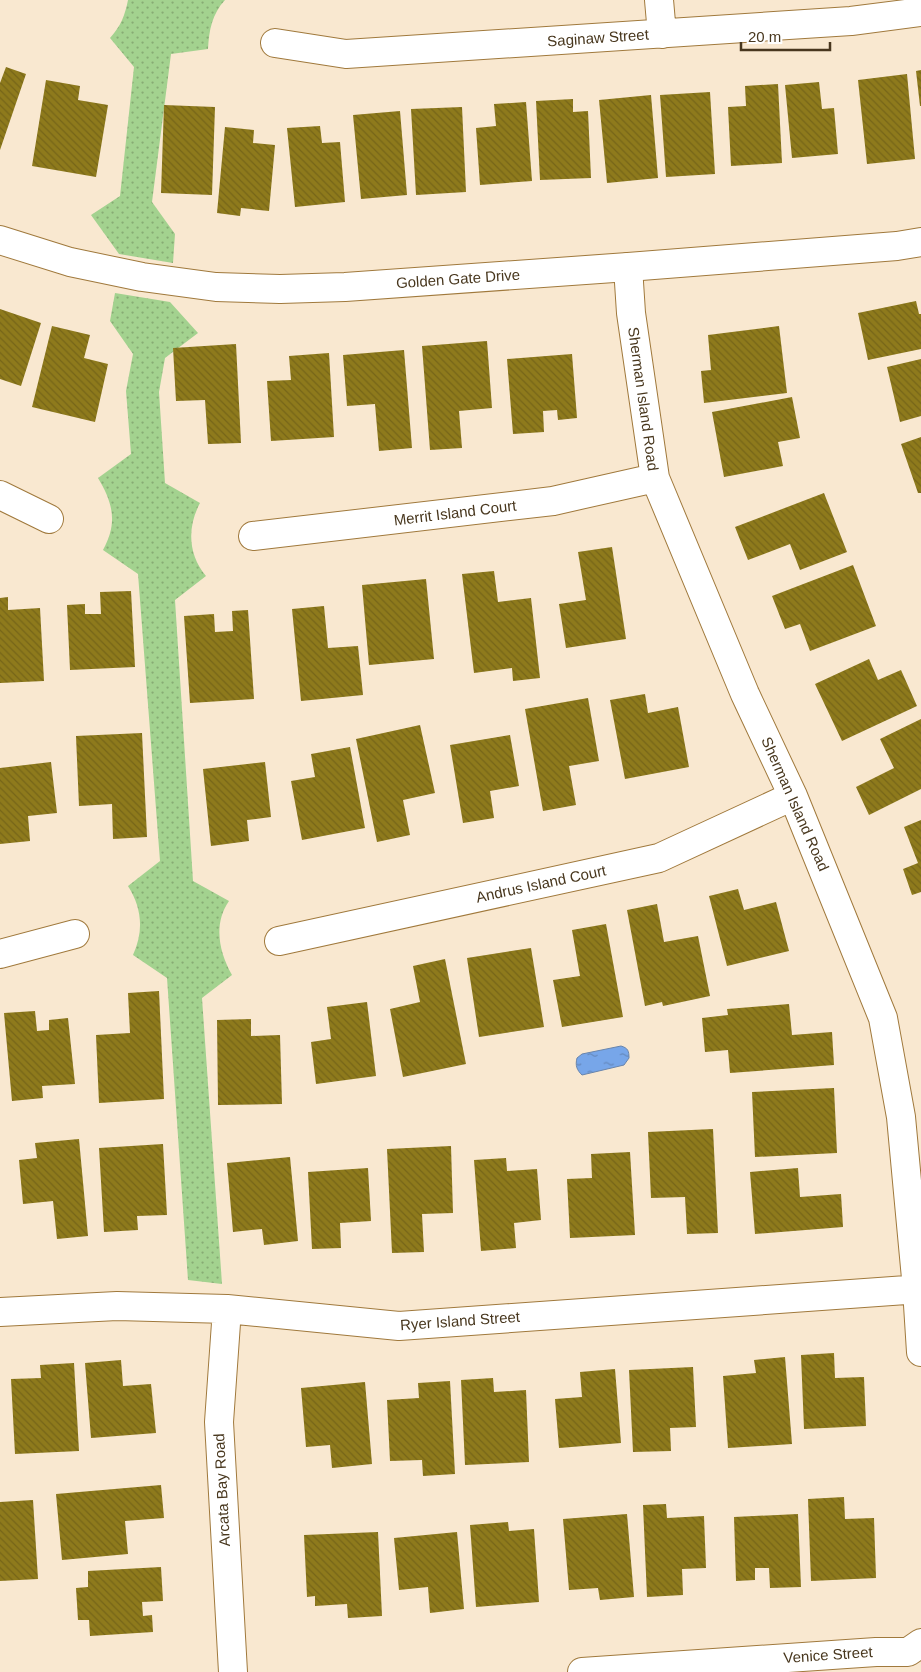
<svg xmlns="http://www.w3.org/2000/svg" width="921" height="1672" font-family="Helvetica,sans-serif">
	<style>
		.park { fill: url(#park-dots) }
		.water { fill: url(#water-ripples); stroke: #6985ac }
		.building { fill: url(#building-back-hatch) }
		.lines { fill: none; stroke-linecap: round; stroke-linejoin: round }
		.minor-casing { stroke: #a0793c; stroke-width: 30 }
		.tertiary-casing { stroke: #a0793c; stroke-width: 30 }
		.minor { stroke: #fff; stroke-width: 28 }
		.tertiary { stroke: #fff; stroke-width: 28 }
		.labels { text-anchor: middle; stroke-width: 5; stroke-linejoin: round; paint-order: stroke }
		.street-label { font-size: 15px; fill: #48371e; stroke: #fff }
	</style>
	<defs>
		<pattern id="park-dots" width="8" height="8" patternUnits="userSpaceOnUse" patternTransform="scale(1.25)"><rect width="8" height="8" fill="#a3d28f"/><path d="M2 2h.1M6 6h.1" fill="none" stroke="#87ab74" stroke-width="1.8" stroke-linecap="round"/></pattern>
		<pattern id="water-ripples" width="26" height="14" patternUnits="userSpaceOnUse" patternTransform="scale(1.25)"><rect width="26" height="14" fill="#77a6e9"/><path d="M2 4q2-2 4 0t4 0M15 11q2-2 4 0t4 0" fill="none" stroke="#6488bc"/></pattern>
		<pattern id="building-back-hatch" width="6" height="6" patternUnits="userSpaceOnUse" patternTransform="scale(1.25)"><rect width="6" height="6" fill="#8e7a1c"/><path d="M-1 5l2 2M0 0l6 6M5-1l2 2" fill="none" stroke="#766518"/></pattern>
	</defs>
	<rect width="100%" height="100%" fill="#f9e8d0"/>
	<path class="park" d="M128 0H225C212 14 209 30 208 49L171 54 152 202 175 234 173 263 119 254 91 215 120 196 134 67 110 38C121 26 125 15 128 0Z
		M115 293 170 302 198 333 165 358 159 392 165 483 200 503C187 527 188 555 206 576L175 600 193 881 229 901C213 924 219 952 232 975L202 998 222 1284 188 1280 167 978 133 955C144 931 142 908 128 886L160 861 138 574 103 550C118 523 113 503 98 478L131 454 126 391 133 354 110 321Z"/>
	<path class="water" d="M621 1046C628 1048 629 1051 629 1058L624 1065 582 1075C577 1070 575 1066 577 1058L582 1054Z"/>
	<path class="building" d="M6 67 26 74 0 150V83Z
		M921 70V106H920L916 71Z
		M907 74 915 159 867 164 858 80Z
		M46 80 80 86 78 100 108 105 96 177 32 166Z
		M819 82 822 109 834 108 838 154 792 158 785 85Z
		M778 84 782 163 731 166 728 107 746 106 745 86Z
		M710 92 715 174 666 177 660 95Z
		M651 95 658 178 607 183 599 100Z
		M573 99V112L588 111 591 178 540 180 536 101Z
		M526 102 532 181 480 185 476 128 496 126 494 104Z
		M164 105 215 107 212 195 161 193Z
		M462 107 466 192 416 195 411 109Z
		M400 111 407 195 361 199 353 115Z
		M320 126 322 143 340 142 345 202 295 207 287 128Z
		M225 127 254 130 253 143 275 145 269 211 241 208 240 216 217 213Z
		M916 301 919 314H921V349L868 360 858 313Z
		M0 309 41 323 21 386 0 379Z
		M52 326 90 335 84 358 108 364 95 422 32 407Z
		M779 326 787 393 704 403 701 371 711 370 708 335Z
		M487 341 492 408 459 411 462 448 430 450 422 346Z
		M236 344 241 443 208 444 205 400 176 401 173 348Z
		M404 350 412 448 379 451 375 404 347 406 343 355Z
		M329 353 334 437 271 441 267 381 291 380 289 356Z
		M572 354 577 418 558 420 557 410 543 411 544 432 513 434 507 359Z
		M921 359V416L900 422 887 367Z
		M792 397 800 438 778 442 783 466 724 477 712 412Z
		M921 437V493H918L901 444Z
		M824 493 847 552 800 570 790 544 748 560 735 527Z
		M612 547 626 639 566 648 559 604 586 600 578 552Z
		M853 565 876 626 810 651 800 624 785 629 772 596Z
		M494 571 498 602 531 598 540 678 513 681 512 668 474 673 462 574Z
		M426 579 434 659 369 665 362 585Z
		M131 591 135 667 70 670 67 605 85 604V614H101L100 592Z
		M8 597V610L40 608 44 681 0 683V598Z
		M324 606 328 648 358 646 363 695 301 701 292 609Z
		M248 610 254 699 190 703 184 616 214 614 215 632 233 631 232 611Z
		M869 659 878 680 901 670 917 706 842 741 815 684Z
		M645 694 648 713 678 707 689 767 625 779 610 700Z
		M588 698 599 761 569 766 576 805 543 811 525 709Z
		M921 719V789L869 815 856 787 894 768 880 739Z
		M420 725 435 793 403 800 410 835 377 842 356 739Z
		M142 733 147 837 113 839 112 804 79 806 76 736Z
		M510 735 519 786 490 791 494 818 463 823 450 745Z
		M350 747 365 828 302 840 291 781 315 777 311 754Z
		M51 762 57 813 28 816 30 841 0 844V768Z
		M265 762 271 817 247 820 249 841 211 846 203 769Z
		M921 820V892L912 895 903 869 918 863 904 827Z
		M738 889 744 910 776 902 789 951 727 966 709 896Z
		M657 904 664 942 698 936 710 996 663 1006 662 1002 645 1006 627 910Z
		M606 924 623 1017 562 1027 553 980 580 976 572 930Z
		M531 948 544 1027 479 1037 467 958Z
		M445 959 466 1064 403 1077 390 1009 420 1002 413 966Z
		M159 991 164 1099 99 1103 96 1035 130 1033 128 993Z
		M367 1002 376 1076 316 1084 311 1042 331 1039 327 1007Z
		M789 1004 792 1035 832 1032 834 1065 730 1073 728 1050 705 1052 702 1018 728 1015 727 1009Z
		M35 1011 37 1031 49 1030V1020L68 1018 75 1084 42 1086 43 1098 12 1101 4 1013Z
		M251 1019V1036L280 1035 282 1104 218 1105 217 1020Z
		M834 1088 837 1153 755 1157 752 1092Z
		M713 1129 718 1233 687 1234 685 1197 651 1198 648 1132Z
		M79 1139 88 1236 57 1239 53 1201 23 1204 19 1160 37 1158 35 1143Z
		M163 1144 167 1215 137 1216 138 1230 104 1232 99 1148Z
		M451 1146 453 1213 422 1214 424 1252 392 1253 387 1149Z
		M630 1152 635 1235 570 1238 567 1179 592 1178 591 1154Z
		M290 1157 298 1241 264 1245 262 1229 233 1232 227 1163Z
		M506 1158 507 1171 537 1169 541 1220 514 1223 516 1248 481 1251 474 1160Z
		M368 1168 371 1221 340 1223 341 1248 312 1249 308 1172Z
		M798 1168 800 1197 841 1194 843 1227 755 1234 750 1172Z
		M834 1353 835 1378 864 1377 866 1426 804 1429 801 1355Z
		M785 1357 792 1444 728 1448 723 1376 756 1373 754 1360Z
		M121 1360 123 1386 151 1384 156 1433 91 1438 85 1363Z
		M74 1363 79 1451 15 1454 11 1379 41 1378 40 1365Z
		M693 1367 696 1427 670 1428 671 1451 633 1452 629 1370Z
		M615 1369 621 1443 559 1448 555 1399 582 1397 580 1372Z
		M493 1378 494 1392 526 1390 529 1462 465 1465 461 1380Z
		M450 1381 455 1474 423 1476 422 1460 390 1461 387 1400 419 1398 418 1383Z
		M365 1382 372 1464 332 1468 330 1445 306 1447 301 1388Z
		M161 1485 164 1518 125 1521 128 1554 62 1560 56 1494Z
		M844 1497 845 1519 874 1518 876 1578 811 1581 808 1499Z
		M33 1500 38 1579 0 1581V1502Z
		M666 1504 667 1518 704 1516 706 1568 682 1569 683 1595 647 1597 643 1505Z
		M627 1514 634 1597 600 1600 598 1588 569 1590 563 1519Z
		M798 1514 801 1587 770 1588 769 1568H755V1580L736 1581 734 1517Z
		M508 1522 509 1531 534 1529 539 1602 476 1607 470 1525Z
		M378 1532 382 1616 348 1618 347 1604 315 1606V1596L307 1597 304 1535Z
		M457 1532 464 1609 430 1613 428 1587 399 1590 394 1538Z
		M161 1567 163 1601 142 1602 143 1616 152 1615 153 1632 90 1636 89 1620H78L76 1588 88 1587V1571Z"/>
	<g class="lines">
		<g class="minor-casing">
			<path id="minor" d="M659 0 662 34
				M275 43 346 54 851 21 921 12
				M628 267 631 313 655 478 745 694 793 796 883 1018 901 1117 917 1289 921 1352
				M0 495 49 519
				M253 536 553 501 655 478
				M279 941 659 858 793 796
				M0 954 75 934
				M227 1309 219 1422 233 1672
				M0 1312 117 1306 227 1309 399 1326 921 1289
				M582 1672 876 1652H908L921 1643"/>
		</g>
		<g class="tertiary-casing">
			<path id="tertiary" d="M0 240 70 262 142 277 216 287 280 289 345 287 628 267 897 246 921 242"/>
		</g>
		<use href="#minor" class="minor"/>
		<use href="#tertiary" class="tertiary"/>
	</g>
	<g class="labels">
		<g class="street-label">
			<text transform="translate(598 38) rotate(-4)" y="5">Saginaw Street</text>
			<text transform="translate(458 279) rotate(-4)" y="5">Golden Gate Drive</text>
			<text transform="translate(643 399) rotate(82)" y="5">Sherman Island Road</text>
			<text transform="translate(455 513) rotate(-7)" y="5">Merrit Island Court</text>
			<text transform="translate(795 804) rotate(66)" y="5">Sherman Island Road</text>
			<text transform="translate(541 884) rotate(-12)" y="5">Andrus Island Court</text>
			<text transform="translate(460 1321) rotate(-4)" y="5">Ryer Island Street</text>
			<text transform="translate(222 1490) rotate(-93)" y="5">Arcata Bay Road</text>
			<text transform="translate(828 1655) rotate(-4)" y="5">Venice Street</text>
		</g>
	</g>
	<path d="M741 42v8h89v-8" fill="none" stroke="#48371e" stroke-width="2.5"/>
	<text x="748" y="42" font-size="15" fill="#48371e" stroke="#ffffff" stroke-width="4" paint-order="stroke">20 m</text>
</svg>
